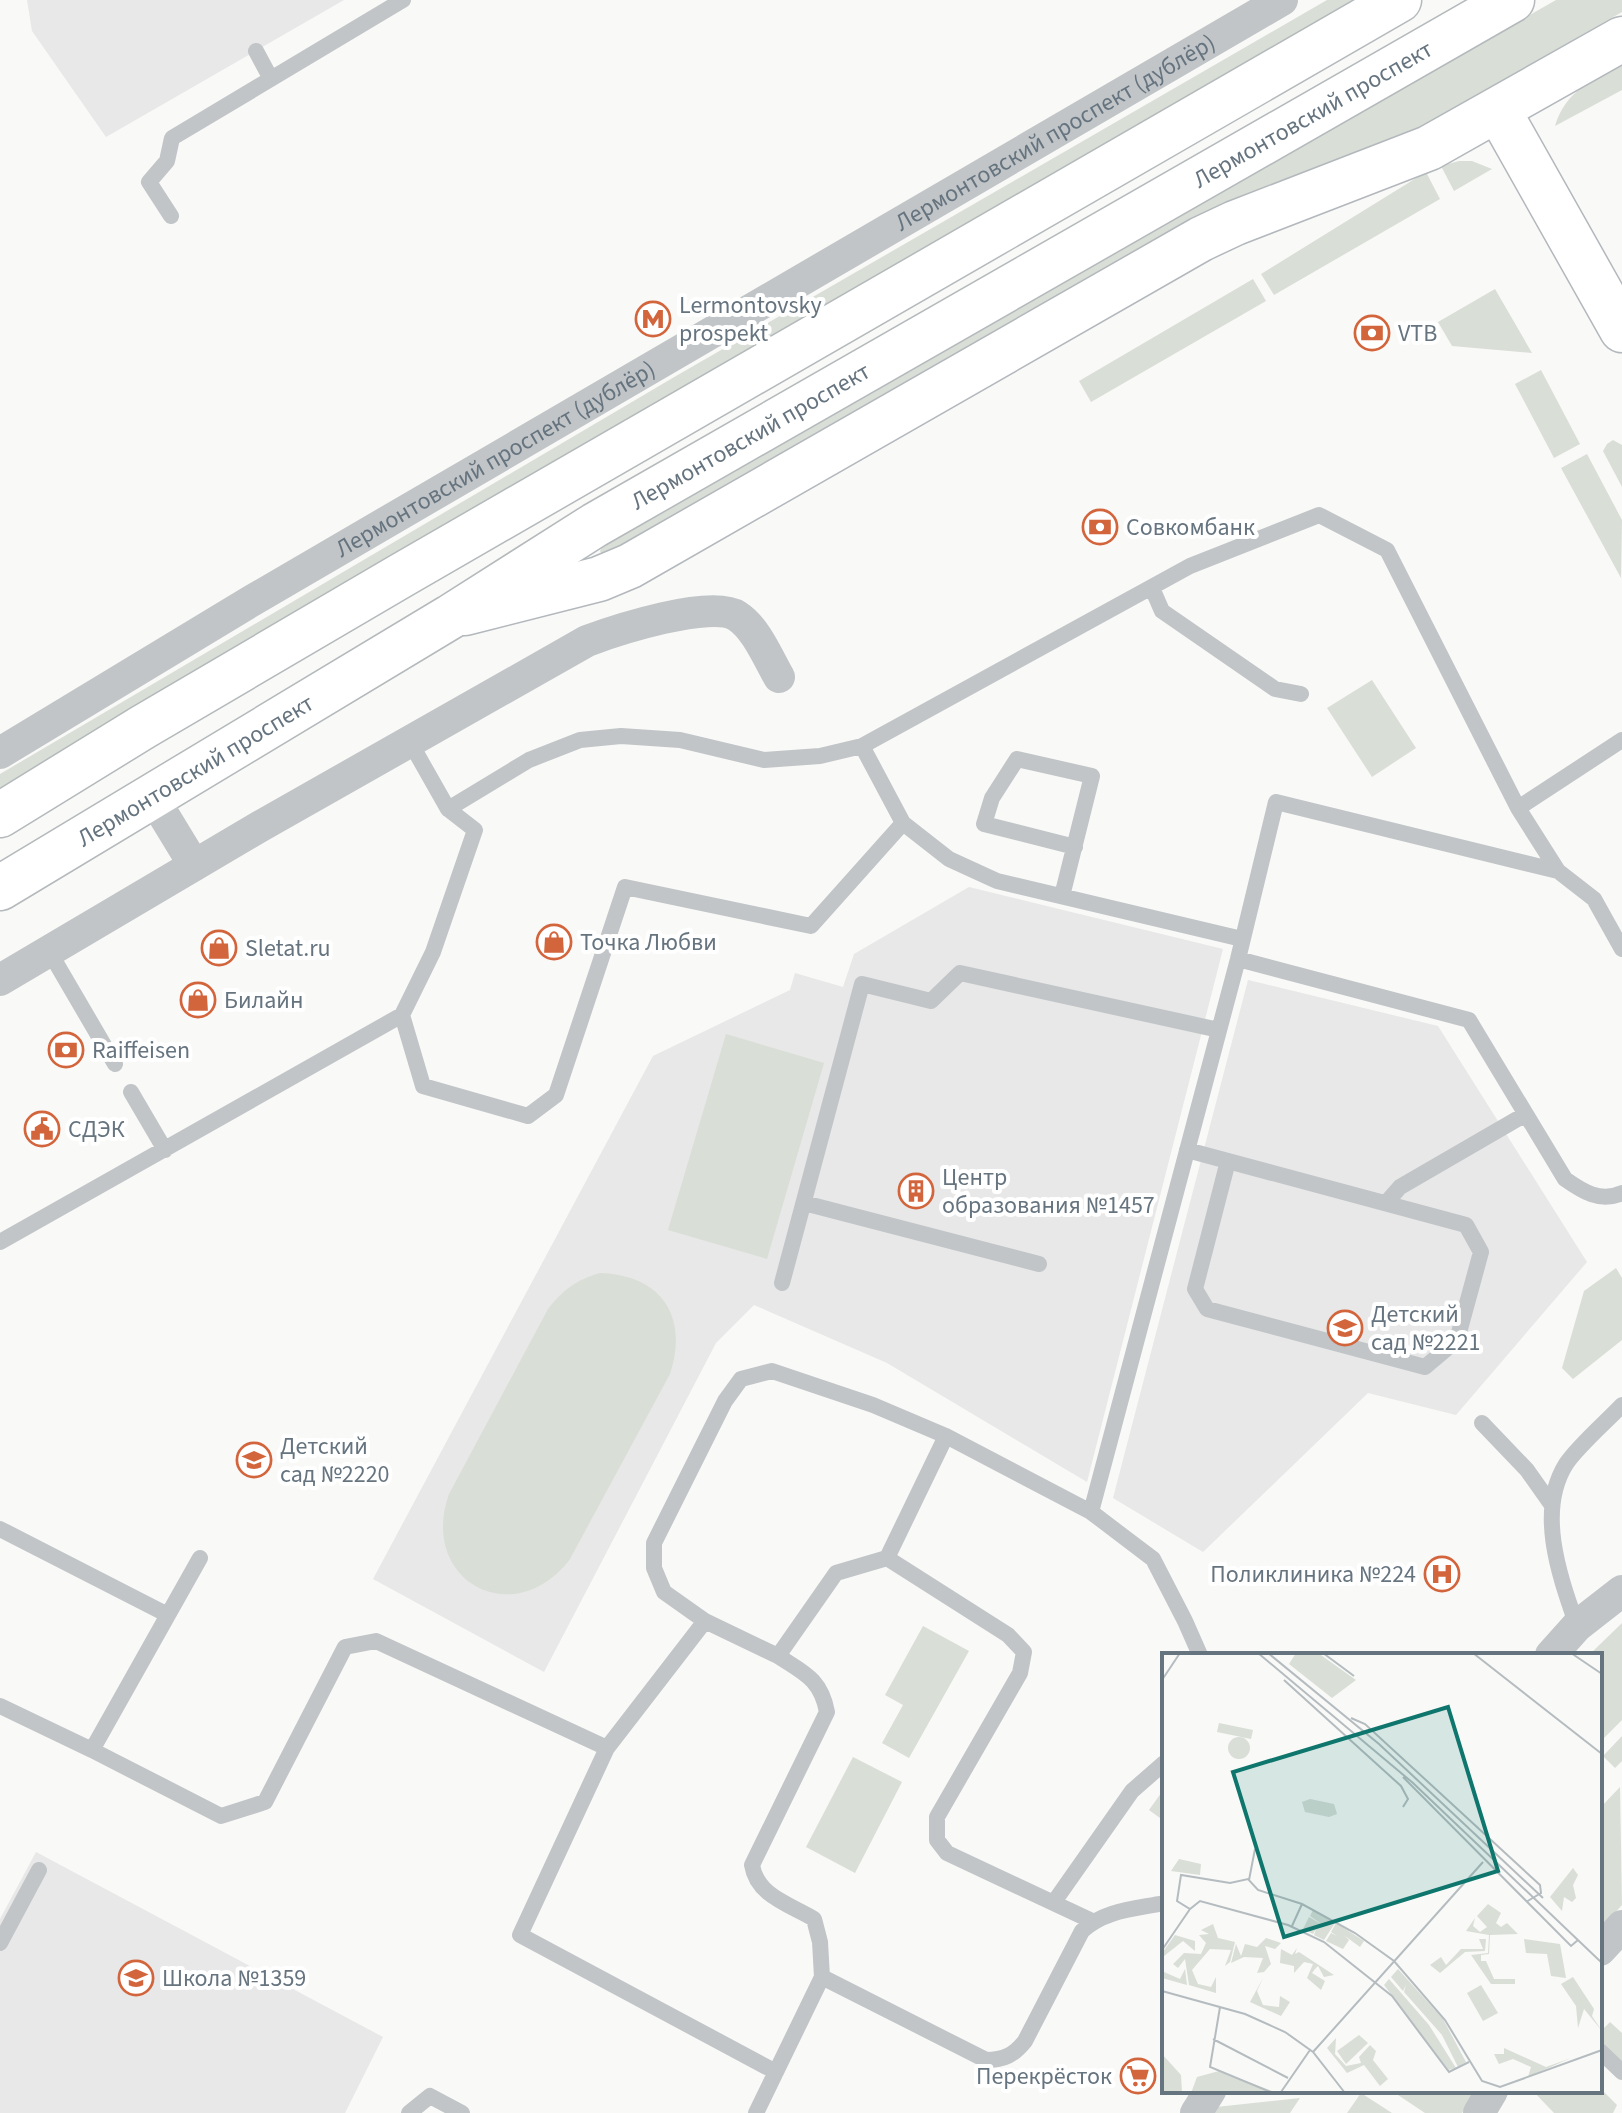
<svg xmlns="http://www.w3.org/2000/svg" width="1622" height="2113" font-family="'Source Sans 3',sans-serif">
	<style>
		.built { fill: #e7e8e7 }
		.green { fill: #d9ded7 }
		.lines { fill: none; stroke-linecap: round; stroke-linejoin: round }
		.secondary-casing { stroke: #b3b8bd; stroke-width: 47 }
		.primary-casing { stroke: #b4b9bc; stroke-width: 47 }
		.lane { stroke: #c1c5c8; stroke-width: 16 }
		.street { stroke: #c1c5c8; stroke-width: 32 }
		.secondary { stroke: #fff; stroke-width: 44 }
		.primary { stroke: #fff; stroke-width: 44 }
		.labels { text-anchor: middle; stroke-width: 8; stroke-linejoin: round; paint-order: stroke }
		.street-label { font-size: 24px; fill: #66747f; stroke: #fff }
		.poi-label { font-size: 24px; fill: #66747f; stroke: #fff; text-anchor: start }
		.inset-road { fill: none; stroke: #b5bcc0; stroke-width: 2 }
		.view { fill: #0f766e; fill-opacity: 0.15; stroke: #0f766e; stroke-width: 4 }
		.inset-edge { fill: none; stroke: #66747f; stroke-width: 4 }
	</style>
	<rect width="100%" height="100%" fill="#f9f9f7"/>
	<path class="built" d="M27 0H344L106 137 32 31Z
		M969 887 1223 949 1087 1482 887 1363 754 1305 716 1343 544 1672 373 1579 653 1056 790 990 795 973 843 987 854 954Z
		M1248 980 1438 1026 1587 1262 1456 1415 1368 1393 1203 1552 1113 1498Z
		M36 1852 383 2037 345 2113H0V1919Z"/>
	<path class="green" d="M1327 0H1357L333 589 0 795V774L676 376Z
		M1556 0H1622V12L1420 127 1258 190 1211 213 606 557 602 555 600 551 602 547Z
		M1622 64V90L1555 126C1566 90 1591 82 1622 64Z
		M1459 161H1472L1492 169 1454 191 1441 166Z
		M1426 172 1440 199 1274 295 1261 274Z
		M1253 279 1266 301 1091 402 1079 381Z
		M1495 289 1532 353 1452 346 1438 322Z
		M1541 370 1580 444 1554 458 1515 384Z
		M1613 440 1622 445V487L1603 451 1607 444Z
		M1587 454 1622 520 1621 578 1561 468Z
		M1372 680 1416 748 1372 777 1327 708Z
		M726 1034 824 1063 767 1259 668 1230Z
		M1616 1268 1622 1278V1340L1573 1379 1562 1368 1584 1291Z
		M600 1273C661 1275 689 1316 670 1374L570 1559C514 1633 418 1581 449 1494L548 1309C563 1290 576 1280 600 1273Z
		M1622 1623V1720L1600 1742V1655H1589Z
		M923 1626 969 1651 909 1758 882 1743 903 1705 885 1695Z
		M1622 1736V1761L1615 1768 1603 1756Z
		M853 1757 902 1782 855 1873 806 1847Z
		M1620 1787 1622 1905 1606 1923 1600 1918V1808Z
		M1164 1789V1821L1149 1810Z
		M1610 2022 1622 2033V2074L1600 2052V2032Z
		M1600 2088 1617 2105 1613 2113H1554L1533 2091H1600Z
		M1392 2091H1476L1462 2113H1425Z
		M1361 2093 1392 2113H1347Z
		M1300 2098 1290 2113H1212L1216 2107Z"/>
	<g class="lines">
		<g class="secondary-casing">
			<path id="secondary" d="M1498 110 1622 330
				M465 613 599 579 630 566 1201 239 1235 223 1429 148 1622 39"/>
		</g>
		<g class="primary-casing">
			<g id="primary">
				<path d="M0 815 143 727 402 575 1399 0"/>
				<path id="s2" d="M0 888 450 617 595 525 1512 0"/>
			</g>
		</g>
		<path class="lane" d="M256 51 271 79
			M171 216 149 182 167 161 172 138 403 0
			M1152 588 1162 611 1275 689 1301 694
			M862 746 1190 566 1319 515 1387 550 1518 808
			M903 823 949 859 997 881 1242 939
			M1558 871 1594 899 1622 949
			M1062 896 1092 776 1017 759 992 798 984 824 1075 847
			M49 951 115 1064
			M1238 959 1469 1020 1565 1179C1582 1191 1600 1203 1622 1193
			M402 1015 423 1086 528 1116 556 1095 625 887 811 926 903 823 862 746 820 756 764 760 680 740 621 736 580 740 529 760 448 809 410 742
			M131 1092 165 1150
			M1187 1150 1466 1225 1481 1252 1457 1340 1425 1367 1207 1309 1195 1289 1228 1161
			M804 1203 1039 1264
			M1386 1203 1400 1187 1526 1114
			M0 1242 402 1015 433 952 475 830 448 809
			M782 1283 862 984 931 1001 960 973 1219 1030
			M1482 1423 1527 1470 1551 1504
			M946 1436 887 1558 1008 1635 1024 1652 1020 1673 937 1817V1840L947 1853 1092 1921
			M1091 1512 1238 959 1276 802 1558 871 1518 808 1622 740
			M0 1529 168 1615
			M887 1558 836 1573 778 1656 705 1621 664 1592 654 1568V1543L725 1401 741 1379 772 1371 873 1405 946 1436 1091 1512 1153 1559 1185 1621 1200 1655
			M705 1621 607 1748 520 1935 776 2072
			M1577 1626C1560 1577 1536 1512 1566 1464 1578 1446 1606 1422 1622 1405
			M0 1706 92 1750 200 1558
			M92 1750 221 1816 265 1802 345 1647 376 1641 607 1748
			M1054 1902 1132 1791 1164 1763
			M0 1943 39 1870
			M822 1977 986 2060C1004 2060 1014 2055 1025 2041L1082 1931C1104 1910 1135 1909 1164 1903
			M1600 2051 1622 2072
			M409 2113 430 2096 462 2113
			M756 2113 822 1977 820 1942 814 1919C789 1904 757 1896 752 1865L827 1712C821 1679 804 1673 778 1656"/>
		<g class="street">
			<path id="s1" d="M0 753 253 600 1282 0"/>
			<path d="M152 796 194 865"/>
			<path d="M0 980 259 827 587 641C616 630 712 599 737 616 756 628 768 658 779 677"/>
			<path d="M1551 1655 1577 1626 1622 1591"/>
			<path d="M1600 1950 1622 1926"/>
			<path d="M1196 2113 1210 2091"/>
			<path d="M1479 2113 1492 2091"/>
		</g>
		<use href="#secondary" class="secondary"/>
		<use href="#primary" class="primary"/>
	</g>
	<defs>
		<g id="metro-ring" transform="scale(1.8)"><circle r="9.5" fill="#fff" stroke="#d3653d" stroke-width="1.5"/><path d="M-5.5 5V-5H-3L0 0L3-5H5.5V5H3V-.5L0 4L-3-.5V5Z" fill="#d3653d"/></g>
		<g id="bank-ring" transform="scale(1.8)"><circle r="9.5" fill="#fff" stroke="#d3653d" stroke-width="1.5"/><path d="M-6-4H6V4H-6ZM0-2.3a2.3 2.3 0 1 0 0 4.6a2.3 2.3 0 1 0 0-4.6Z" fill="#d3653d"/></g>
		<g id="shop-ring" transform="scale(1.8)"><circle r="9.5" fill="#fff" stroke="#d3653d" stroke-width="1.5"/><path d="M-5-2.5h2.3a2.7 3.5 0 0 1 5.4 0H5L5.5 6h-11ZM-1.5-2.5h3a1.5 2.3 0 0 0-3 0Z" fill="#d3653d"/></g>
		<g id="civic-ring" transform="scale(1.8)"><circle r="9.5" fill="#fff" stroke="#d3653d" stroke-width="1.5"/><path d="M-.6-6.5H3V-4.5H.6V-3L4-1V1h2V6H-6V1h2V-1L-.6-3ZM-1.2 2.5V6h2.4V2.5Z" fill="#d3653d"/></g>
		<g id="building-ring" transform="scale(1.8)"><circle r="9.5" fill="#fff" stroke="#d3653d" stroke-width="1.5"/><path d="M-4-6H4V6H1V3H-1V6H-4ZM-2.5-4.3h1.7v1.8h-1.7ZM.8-4.3h1.7v1.8H.8ZM-2.5-1h1.7V.8h-1.7ZM.8-1h1.7V.8H.8Z" fill="#d3653d"/></g>
		<g id="school-ring" transform="scale(1.8)"><circle r="9.5" fill="#fff" stroke="#d3653d" stroke-width="1.5"/><path d="M0-5L7-2L0 1L-7-2ZM-4 1L0 2.5L4 1V4Q0 6-4 4Z" fill="#d3653d"/></g>
		<g id="hospital-ring" transform="scale(1.8)"><circle r="9.5" fill="#fff" stroke="#d3653d" stroke-width="1.5"/><path d="M-5-5h3v3.5h4V-5h3V5h-3V1.5h-4V5h-3Z" fill="#d3653d"/></g>
		<g id="supermarket-ring" transform="scale(1.8)"><circle r="9.5" fill="#fff" stroke="#d3653d" stroke-width="1.5"/><path d="M-6-5.5h2.5l.6 2H6L4.5 2H-2.5L-4.4-4H-6ZM-1.5 3.2a1.3 1.3 0 1 0 .1 0ZM3 3.2a1.3 1.3 0 1 0 .1 0Z" fill="#d3653d"/></g>
	</defs>
	<g fill-rule="evenodd">
		<use href="#metro-ring" x="653" y="319"/>
		<use href="#bank-ring" x="1372" y="333"/>
		<use href="#bank-ring" x="1100" y="527"/>
		<use href="#shop-ring" x="554" y="942"/>
		<use href="#shop-ring" x="219" y="948"/>
		<use href="#shop-ring" x="198" y="1000"/>
		<use href="#bank-ring" x="66" y="1050"/>
		<use href="#civic-ring" x="42" y="1129"/>
		<use href="#building-ring" x="916" y="1191"/>
		<use href="#school-ring" x="1345" y="1328"/>
		<use href="#school-ring" x="254" y="1460"/>
		<use href="#hospital-ring" x="1442" y="1574"/>
		<use href="#school-ring" x="136" y="1978"/>
		<use href="#supermarket-ring" x="1138" y="2076"/>
	</g>
	<g class="labels">
		<g class="street-label">
			<text dy="8" stroke="none"><textPath href="#s2" startOffset="1524">Лермонтовский проспект</textPath></text>
			<text dy="8" stroke="none"><textPath href="#s1" startOffset="1224">Лермонтовский проспект (дублёр)</textPath></text>
			<text dy="8" stroke="none"><textPath href="#s2" startOffset="876">Лермонтовский проспект</textPath></text>
			<text dy="8" stroke="none"><textPath href="#s1" startOffset="576">Лермонтовский проспект (дублёр)</textPath></text>
			<text dy="8" stroke="none"><textPath href="#s2" startOffset="228">Лермонтовский проспект</textPath></text>
		</g>
		<g class="poi-label">
			<text x="679" y="313">Lermontovsky<tspan x="679" dy="28">prospekt</tspan></text>
			<text x="1398" y="341">VTB</text>
			<text x="1126" y="535">Совкомбанк</text>
			<text x="580" y="950">Точка Любви</text>
			<text x="245" y="956">Sletat.ru</text>
			<text x="224" y="1008">Билайн</text>
			<text x="92" y="1058">Raiffeisen</text>
			<text x="68" y="1137">СДЭК</text>
			<text x="942" y="1185">Центр<tspan x="942" dy="28">образования №1457</tspan></text>
			<text x="1371" y="1322">Детский<tspan x="1371" dy="28">сад №2221</tspan></text>
			<text x="280" y="1454">Детский<tspan x="280" dy="28">сад №2220</tspan></text>
			<text x="1416" y="1582" text-anchor="end">Поликлиника №224</text>
			<text x="162" y="1986">Школа №1359</text>
			<text x="1112" y="2084" text-anchor="end">Перекрёсток</text>
		</g>
	</g>
	<g transform="translate(1162 1653)">
		<rect width="440" height="440" fill="#f9f9f7"/>
		<path d="M134 0H156L194 27 170 45 127 11ZM57 70 91 77 89 86 55 79ZM66 95a11 11 0 1 1 22 0a11 11 0 1 1-22 0ZM148 146 172 151 175 161 167 164 143 159 140 149ZM17 206 39 211 38 222 9 218ZM411 215 416 222 411 232 414 245 410 249 402 244 400 258 388 244ZM326 251 339 260 334 270 339 274 345 270 356 281 328 282 327 301 319 302V308H324L332 326H353V331H329L309 302 326 300 327 282 304 278 313 265 311 273 318 279 325 274 315 263ZM151 257 173 270 162 287 152 282 154 276 151 281 141 276 147 264 161 272 148 263ZM174 270 202 288 198 294 183 283 187 287 181 296 164 288 169 280 175 283 169 279ZM51 271 56 285 73 289 68 309 63 313 69 297 48 296 30 317 36 331 49 334 54 324V340L27 332 23 306 16 315 11 311 22 300 39 301 44 290 37 282 47 281 39 277ZM13 282 33 288V298L21 288 2 303V319L18 326 23 316 25 332 0 325V300ZM104 285 119 290 113 296 103 293 109 311 102 319 95 320 101 305 82 304 69 310 74 291 79 303 83 291 95 294ZM317 286H324L323 298 303 299 278 320 268 312 279 304 284 312 299 296H321ZM362 286 398 291 404 325 389 323 385 301 364 300ZM135 295 133 301 137 299 172 322 162 324 156 313 153 316 150 320 163 328 159 337 145 325 151 311 142 309 132 320V313L118 310 119 296 130 302ZM236 316 281 366 304 409 296 414 280 382 242 339 244 332 241 338 229 324ZM411 324 432 356 430 363 440 378 422 356 416 375 414 353 399 331ZM101 325 95 338 101 352 117 354 118 343 128 349 119 363 88 349ZM227 326 267 372 294 415 286 417 222 332ZM319 332 336 360 321 368 305 340ZM197 382 206 390 184 411 175 398ZM174 385 173 401 184 413 199 410 197 404 208 392 214 398 211 407 226 426 218 433 202 412 185 420 165 395ZM342 395 384 414 409 405 366 424 369 414 351 406 337 411 332 401H342ZM0 401 19 422 20 440H0ZM57 418 113 439 119 440H29L35 424Z" fill="#d9ded7"/>
		<path class="inset-road" d="M96 0 251 130 440 310M106 0 217 91 381 245M161 0 192 23M311 0 440 101M409 0 440 21M0 27 18 0M122 27 239 133 246 146 241 154M189 65 203 71 378 232 379 240 364 249M241 124 409 293 416 287M87 227 93 196M130 273 140 251M0 297 28 256M0 338 83 361 123 379 151 399 183 440M58 354 48 414 111 440M51 386 126 425M151 399 321 209M307 409 287 419 230 343 162 289 126 272 38 248 28 256 15 248 19 222 68 230 86 226 96 237 140 251 193 280 232 308 283 367 320 428 338 434 440 397M119 439 148 397"/>
		<path class="view" d="M286 54 336 218 122 284 71 119Z"/>
		<rect width="440" height="440" class="inset-edge"/>
	</g>
</svg>
